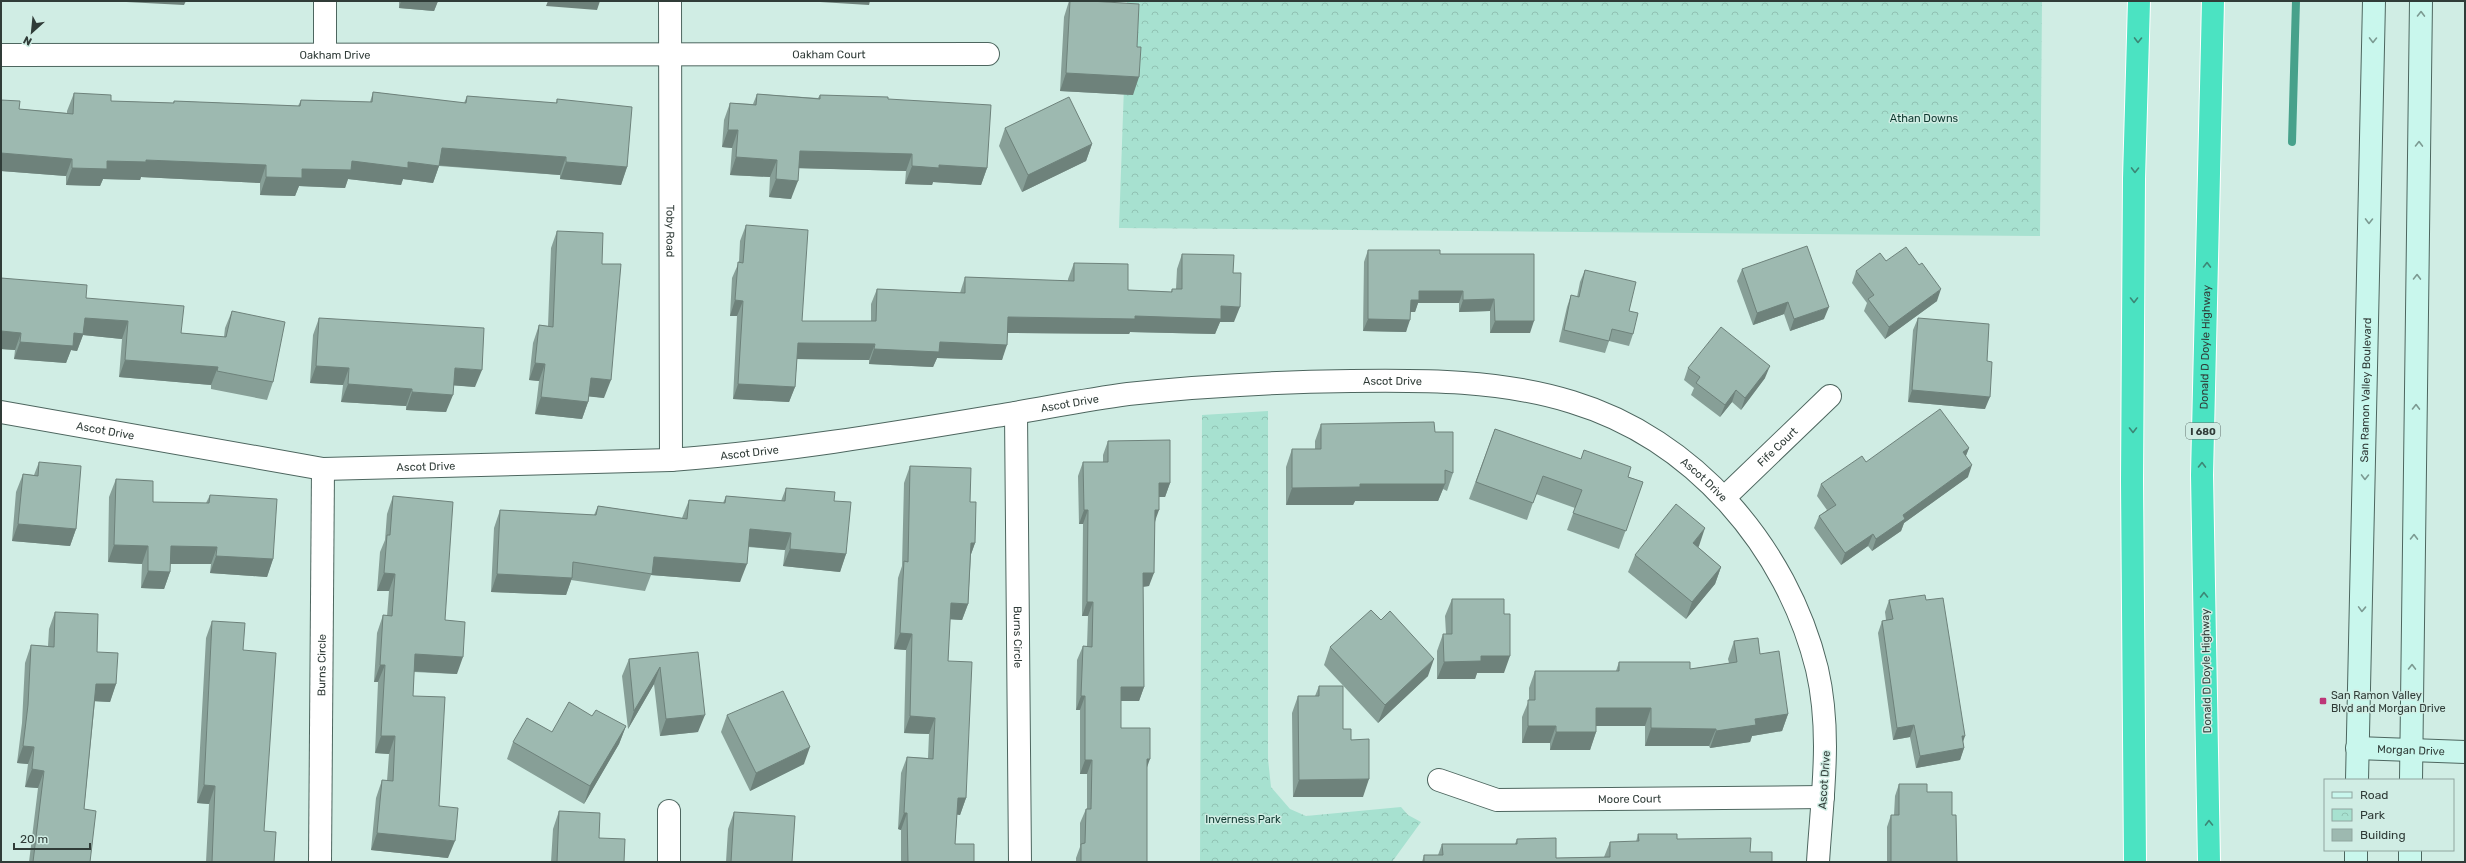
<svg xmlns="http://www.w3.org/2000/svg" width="2466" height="863" font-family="Rubik,sans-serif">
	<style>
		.park { fill: url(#park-crowns) }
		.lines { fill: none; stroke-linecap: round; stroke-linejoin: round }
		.stream { stroke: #47a18b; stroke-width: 8 }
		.street-casing { stroke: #4d665f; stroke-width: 24 }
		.secondary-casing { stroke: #4d665f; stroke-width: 24 }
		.highway-casing { stroke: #fff; stroke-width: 24 }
		.street { stroke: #fff; stroke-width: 22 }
		.secondary { stroke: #c9f7ed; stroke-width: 22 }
		.highway { stroke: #4be3c2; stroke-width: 22 }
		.wall { fill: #879f97 }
		.shaded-wall { fill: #6e827b }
		.building { fill: #9db9b0; stroke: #6e827b }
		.oneway { stroke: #7c9a92 }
		.oneway2 { stroke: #3c8776 }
		.poi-dot { fill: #bd3778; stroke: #d0ede4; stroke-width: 1.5 }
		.labels { text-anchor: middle; stroke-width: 3; stroke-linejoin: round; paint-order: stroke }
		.shield { fill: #d0ede4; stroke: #60716c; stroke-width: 1 }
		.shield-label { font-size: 10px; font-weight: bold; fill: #303c38 }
		.street-label { font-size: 11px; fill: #303c38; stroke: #d0ede4 }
		.park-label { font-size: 11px; fill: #0e382f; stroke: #d0ede4 }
		.poi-label { font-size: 11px; fill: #303c38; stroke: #d0ede4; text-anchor: start }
	</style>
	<defs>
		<pattern id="park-crowns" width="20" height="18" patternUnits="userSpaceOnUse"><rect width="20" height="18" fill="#a7e1d0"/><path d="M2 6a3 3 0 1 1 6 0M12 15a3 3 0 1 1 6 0" fill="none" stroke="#90c2b3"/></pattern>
	</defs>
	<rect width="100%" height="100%" fill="#d0ede4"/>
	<path class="park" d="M1127 1H2042L2040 236 1119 228Z
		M1268 411V759L1271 787 1290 809 1306 816 1401 807 1408 815 1421 822 1392 862H1200L1202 415Z"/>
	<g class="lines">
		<path class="stream" d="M2292 142 2296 1"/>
		<g class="street-casing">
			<g id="street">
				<path d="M325 1V53"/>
				<path id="s1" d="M670 1 671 460"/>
				<path id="s2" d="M1 55 988 54"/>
				<path id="s3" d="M1 412 323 469 671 460C780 452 888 434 996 416 1040 409 1083 400 1128 394 1202 386 1276 382 1351 381 1425 380 1501 380 1572 402 1694 439 1787 547 1817 669 1832 734 1822 797 1818 862"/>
				<path id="s4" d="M1016 413 1020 862"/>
				<path id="s5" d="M1724 498 1830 396"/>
				<path id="s6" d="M1439 780 1497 800 1823 797"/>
				<path id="s7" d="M320 862 323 469"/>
				<path d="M669 862V811"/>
			</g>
		</g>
		<g class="secondary-casing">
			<g id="secondary">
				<path id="s8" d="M2357 748 2465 752"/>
				<path id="s9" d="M2357 780 2374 1"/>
				<path d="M2411 780 2421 1"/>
				<path d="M2356 862V850"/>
				<path d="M2410 862V850"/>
			</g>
		</g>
		<g class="highway-casing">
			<g id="highway">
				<path d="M2135 862 2132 481 2134 179 2139 1"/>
				<path id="s10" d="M2209 862 2202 475 2213 1"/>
			</g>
		</g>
		<use href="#street" class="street"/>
		<use href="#secondary" class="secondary"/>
		<use href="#highway" class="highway"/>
	</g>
	<path class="wall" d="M399 1H438L434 11 399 8Z
		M1069 1H1090L1137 47 1133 95 1060 91 1064 17Z
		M373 92 464 103 467 96 556 103 557 99 627 167 621 185 560 179V175L439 166 433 183 403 179 401 185 348 179 345 188 299 186 295 196 260 195V183L141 177 140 180 103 179 100 186 66 185V176L1 171V100L19 109 67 113V111L74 93 111 101 173 103 174 101 298 106 301 100 370 102Z
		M757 94 818 98 820 95 888 99 987 168 981 185 933 182 932 185 905 184 906 171 798 168 791 199 769 197 770 177 730 175 732 148 722 147 724 120 730 103 753 104Z
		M1005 128 1092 144 1086 161 1022 192 999 146Z
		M746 225 802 321H871V304L877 289 960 293 965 277 1068 281V279L1074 263 1128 290 1171 292 1172 289H1176L1177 269 1182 254 1233 273 1234 322H1220L1215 334 1130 332 1129 334 1008 333 1002 360 937 358 933 367 869 364V360L797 359 795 387 789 402 733 399 737 316H730L732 278 739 262 740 241Z
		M557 231 602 264 604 398 589 396 588 402 582 419 535 414 539 381 529 380 533 343 539 325 548 326 551 248Z
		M1368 250 1440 254H1534L1530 333H1490V311L1459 312V303H1418L1415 312H1410L1406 332 1363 331 1364 262Z
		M1886 261 1937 301 1885 339 1864 311 1867 303 1852 283 1856 271Z
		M1742 269 1824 319 1790 331 1784 314 1753 325 1737 281Z
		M1585 270 1629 311 1633 334 1629 346 1609 341 1605 353 1559 342 1567 307 1571 295 1577 297 1580 282Z
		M1 278 86 298 181 333 224 337 225 328 232 311 273 382 267 400 211 389V385L119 377 122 339 83 335 77 351 71 350 66 363 14 359 15 350 1 349Z
		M319 318 475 387 453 385 446 412 406 410V406L341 402 343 385 310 383 313 335Z
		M1918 318 1987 361 1985 409 1908 402 1913 330Z
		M1688 368 1765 378 1741 410 1732 402 1720 417 1691 395 1694 388 1684 380Z
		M1321 424 1435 432 1453 473 1447 491 1443 489 1438 501H1355L1353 505H1286V467L1292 449H1315V441Z
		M1495 429 1643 482 1619 549 1567 530 1575 508 1536 494 1527 520 1469 499Z
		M1108 441 1170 483 1165 497H1159L1155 523 1149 586 1143 587 1144 687 1139 701H1121V728L1147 767V862H1076V858L1080 847V823L1086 809H1087V774H1080V710H1076L1077 660 1083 646H1087L1088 616H1082L1083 524H1079L1078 476 1083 462H1103V455Z
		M1969 448 1966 456 1968 477 1904 523 1901 531 1872 551 1868 546 1841 565 1814 528 1819 516 1827 510 1817 496 1821 484 1866 462Z
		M39 462 76 529 70 546 12 541 16 492 23 474 34 475Z
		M910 466 970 502 975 543 971 554 968 604 962 620 950 619 948 661 966 798 960 815 957 814 955 844 974 862H901V830L898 829 901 773 907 757 928 758 929 734 904 733 906 650 894 649 898 578 902 566 904 483Z
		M116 479 153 502 206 503 210 495 273 559 267 577 210 573 211 564H170V572L164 589 141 588 142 564 108 562 109 497Z
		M786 488 834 501 846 554 840 572 783 566 785 550 748 547 740 582 651 575 645 591 571 580 566 595 491 592 494 528 500 510 594 515 598 506 682 518 689 500 723 503 726 496 781 501Z
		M393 496 445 620 457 674 414 672 413 696 439 806 448 858 371 850 376 798 382 780 387 781 389 754 375 753 378 682H374L377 633 383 615 387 616 389 591H377L380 552 385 540 387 514Z
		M1699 546 1698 547 1721 567 1715 584 1686 619 1628 572 1635 555Z
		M1452 599 1504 673H1477L1475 679H1437V651L1443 634H1446L1445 616Z
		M1889 600H1926L1963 742 1964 748 1960 760 1916 768 1910 737 1893 740 1878 633 1882 621 1886 620 1885 612Z
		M55 612 97 652 116 684 110 702 95 701 84 809 90 862H29L38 788 25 787 28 764 17 763 22 723 25 663 31 645 48 646 49 629Z
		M1381 620 1428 676 1378 723 1324 665 1330 647Z
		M212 621 243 650 264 831 274 862H206L209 804 197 803 206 638Z
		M1734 641 1760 654 1788 714 1782 731 1752 736 1750 742 1710 748 1709 746H1645V726H1596V732L1590 750H1550V743H1522V717L1529 700V688L1535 671H1616L1619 662 1690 669 1729 663 1728 659Z
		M698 652V732L660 736 654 684 628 729 622 676 629 659Z
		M1319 686 1343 729 1351 740 1363 797H1293L1292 713 1298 696H1315Z
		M727 715 804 764 750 791 721 732Z
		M592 716 626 726 619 744 584 804 507 759 513 742 552 732Z
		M1899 784 1927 792 1952 815 1957 862H1887V827L1891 815H1894L1895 796Z
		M559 811 599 838 624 862H551L553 829Z
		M734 812 792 862H726L728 829Z
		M2465 825V852H2464Z
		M1638 834 1677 839 1750 852 1772 862H1422L1424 855H1438L1442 844H1515L1517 839 1556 858 1604 857 1610 842H1636Z"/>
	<path class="shaded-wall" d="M107 1H186L184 5Z
		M401 1H438L434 11 399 8Z
		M548 1H600L597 10 546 6Z
		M821 1H870L869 5 820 2Z
		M1066 73 1139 77 1133 95 1060 91Z
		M728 130H738L732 148 722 147Z
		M1092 144 1086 161 1022 192 1028 175Z
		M442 148 566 157 560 175 435 165Z
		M800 151 912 154 906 171 793 168Z
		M1 153 72 159 66 176 1 171Z
		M736 157 777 160 770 177 730 175Z
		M146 160 266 165 260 183 141 177 140 180 103 179 100 186 66 185 72 168 107 161Z
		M352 161 408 162 439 166 433 183 403 179 401 185 348 179 345 188 299 186 295 196 260 195 266 177 302 169Z
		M566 162 627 167 621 185 560 179Z
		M939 165 987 168 981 185 933 182 932 185 905 184 912 166Z
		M776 179 798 181 791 199 769 197Z
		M1941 289 1937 301 1885 339 1889 327Z
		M1419 291H1463L1459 303H1418L1415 312H1406L1411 300Z
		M1494 299 1490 311 1459 312 1463 300Z
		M735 300 743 301 737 316H730Z
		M1788 302 1784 314 1753 325 1757 313Z
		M1221 306 1240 307 1234 322H1220L1215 334 1130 332 1129 334 1003 333 1008 317 1135 316Z
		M1829 307 1824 319 1790 331 1794 319Z
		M85 318 128 321 122 339 83 335 77 351 71 350 66 363 14 359 20 342 74 333Z
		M1368 319 1410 320 1406 332 1363 331Z
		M1495 321H1534L1530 333H1490Z
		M1 331 21 333 15 350 1 349Z
		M940 342 1007 345 1002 360 937 358 933 367 869 364 874 349Z
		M798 343 875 344 869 360 792 359Z
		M125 360 218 367 211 385 119 377Z
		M535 363 545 364 539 381 529 380Z
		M316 366 349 368 343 385 310 383Z
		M1770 366 1765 378 1741 410 1745 398Z
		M455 368 482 370 475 387 448 385Z
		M591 378 611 380 604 398 584 396Z
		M348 384 412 389 406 406 341 402Z
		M738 384 795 387 789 402 733 399Z
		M1736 390 1732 402 1720 417 1725 405Z
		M1912 390 1990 397 1985 409 1908 402Z
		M412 392 453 395 446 412 406 410Z
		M541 397 588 402 582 419 535 414Z
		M1969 448 1964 460 1963 452Z
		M1972 465 1968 477 1904 523 1901 531 1872 551 1876 539 1903 515Z
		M1159 483H1170L1165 497H1154Z
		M1360 484H1445L1438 501H1355L1353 505H1286L1292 488Z
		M1084 510H1088L1083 524H1079Z
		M1155 510H1159L1154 524Z
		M18 524 76 529 70 546 12 541Z
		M1705 528 1699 546 1687 561 1693 543Z
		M750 529 791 533 785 550 744 546Z
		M1873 534 1868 546 1841 565 1845 553Z
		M971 543H975L969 560Z
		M114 545 148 546 142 564 108 562Z
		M171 546 217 547 211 564H164Z
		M790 549 846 554 840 572 783 566Z
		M216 556 273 559 267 577 210 573Z
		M654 557 747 564 740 582 651 575Z
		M1721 567 1715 584 1686 619 1692 602Z
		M148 571 170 572 164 589 141 588Z
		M384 573 395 574 389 591H377Z
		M1143 573H1154L1149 586 1138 587Z
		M497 574 572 578 566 595 491 592Z
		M1087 602H1093L1088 616H1082Z
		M951 603 968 604 962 620 945 619Z
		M900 633 912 634 906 650 894 649Z
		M415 654 463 657 457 674 409 671Z
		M1481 656H1510L1504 673H1477L1475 679H1437L1444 662Z
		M1434 659 1428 676 1378 723 1385 705Z
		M380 665H385L378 682H374Z
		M660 667 654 684 628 729 634 711Z
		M96 684H116L110 702 90 701Z
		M1121 687H1144L1139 701H1116Z
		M1081 696H1085L1080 710H1076Z
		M1596 708H1651L1645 726H1590Z
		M1788 714 1782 731 1752 736 1750 742 1710 748 1716 731 1755 719Z
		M705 715 698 732 660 736 666 719Z
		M910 716 935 718 929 734 904 733Z
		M1914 725 1910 737 1893 740 1897 728Z
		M626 726 619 744 584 804 590 786Z
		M1528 726H1556L1550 743H1522Z
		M1651 728 1716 729 1709 746H1645Z
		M1556 732H1596L1590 750H1550Z
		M381 736H395L389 754 375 753Z
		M1962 736H1965L1961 748Z
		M23 746 34 747 28 764 17 763Z
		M810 747 804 764 750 791 756 773Z
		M1964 748 1960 760 1916 768 1920 756Z
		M1147 759H1150L1145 773Z
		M1085 760H1092L1087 774H1080Z
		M32 769 44 771 38 788 25 787Z
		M1369 779 1363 797H1293L1299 780Z
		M204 785 215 786 209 804 197 803Z
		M958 798H966L960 815 952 814Z
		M904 813H907L901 830 898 829Z
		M377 833 455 841 448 858 371 850Z"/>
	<path class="building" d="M1070 1H1090L1139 4 1137 47H1141L1139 77 1066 73Z
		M373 92 466 103 467 96 557 103V99L632 107 627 167 566 162V157L442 148 439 166 408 162V168L352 161 351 170 302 169V178L266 177V165L146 160V162L107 161V169L72 168V159L1 153V100L20 101 19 109 73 114 74 93 111 95V101L174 103V101L300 106 301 100 372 102Z
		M757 94 820 99V95L888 97V99L991 105 987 168 939 165V168L912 166V154L800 151 798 181 776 179 777 160 736 157 738 130H728L730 103 756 105Z
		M1069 97 1092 144 1028 175 1005 128Z
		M746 225 808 230 802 321H876L877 289 965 293V277L1074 281V263L1128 264V290L1172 292V289H1182V254L1234 255 1233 273H1241L1240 307 1221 306V319L1135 316V319L1008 317 1007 345 940 342 939 352 874 349 875 344 798 343 795 387 738 384 743 301 735 300 738 262 743 263Z
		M557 231 603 233 602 264H621L611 380 591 378 588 402 541 397 545 364 535 363 539 325 553 327Z
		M1807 246 1829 307 1794 319 1788 302 1757 313 1742 269Z
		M1906 247 1919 265 1922 263 1941 289 1889 327 1868 299 1874 295 1856 271 1880 253 1886 261Z
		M1368 250H1440V254H1534V321H1495L1494 299 1463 300V291H1419V300H1411L1410 320 1368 319Z
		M1585 270 1636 282 1629 311 1638 313 1633 334 1612 329 1609 341 1564 330 1571 295 1579 297Z
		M1 278 87 285 86 298 184 306 181 333 226 337 232 311 285 322 273 382 217 371 218 367 125 360 128 321 85 318 83 334 74 333 73 346 20 342 21 333 1 331Z
		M319 318 484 328 482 370 455 368 453 395 412 392V389L348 384 349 368 316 366Z
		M1918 318 1989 324 1987 361 1992 362 1990 397 1912 390Z
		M1721 327 1770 366 1745 398 1736 390 1725 405 1696 383 1700 377 1688 368Z
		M1940 409 1969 448 1963 452 1972 465 1903 515 1905 519 1876 539 1873 534 1845 553 1819 516 1836 505 1821 484 1862 456 1866 462Z
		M1434 422 1435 432H1453V473L1445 470V484H1360V487L1292 488V449H1321V424Z
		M1495 429 1581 459 1584 450 1631 467 1628 477 1643 482 1626 531 1573 513 1582 490 1543 476 1533 503 1476 482Z
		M1170 440V483H1159V510H1155L1154 573H1143L1144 687H1121V728H1150V759H1147V862H1081V844L1085 843 1086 809H1091L1092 760H1085V696H1081L1083 646 1092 647 1093 602H1087L1088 510H1084L1083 462H1108V441Z
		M39 462 81 466 76 529 18 524 23 474 38 476Z
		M910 466 971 468 970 502H976L975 543H971L968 604 951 603 948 661 972 662 966 798H958L955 844H974V862H908L907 813H904L907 757 933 759 935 718 910 716 912 634 900 633 904 561 908 562Z
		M116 479 153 481V502L209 503 210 495 277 499 273 559 216 556 217 547 171 546 170 572 148 571V546L114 545Z
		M786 488 835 492 834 501 851 502 846 554 790 549 791 533 750 529 747 564 654 557 652 574 573 562 572 578 497 574 500 510 596 515 598 506 687 519 689 500 725 503 726 496 785 501Z
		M393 496 453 502 445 620 465 622 463 657 415 654 413 696 445 697 439 806 458 808 455 841 377 833 382 780 393 781 395 736H381L385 665H380L383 615 392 616 395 574 384 573 387 535H390Z
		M1676 504 1705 528 1693 543 1721 567 1692 602 1635 555Z
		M1925 595 1926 600 1943 598 1965 736H1962L1964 748 1920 756 1914 725 1897 728 1882 621 1893 619 1889 600Z
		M1452 599H1504V614H1510V656H1481V661L1444 662 1443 634H1452Z
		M1371 610 1381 620 1390 611 1434 659 1385 705 1330 647Z
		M55 612 98 614 97 652 118 653 116 684H96L84 809 96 811 90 862H33L44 771 32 769 34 747 23 746 28 705 31 645 54 647Z
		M212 621 245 623 243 650 276 653 264 831 276 832 274 862H212L215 786 204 785Z
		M1758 638 1760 654 1779 651 1788 714 1755 719 1756 725 1716 731V729L1651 728V708H1596V732H1556V726H1528V700H1535V671H1619V662H1690V669L1737 662 1734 641Z
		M698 652 705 715 666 719 660 667 634 711 629 659Z
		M1319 686H1343V729H1351V740L1369 739V779L1299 780 1298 696H1319Z
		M783 691 810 747 756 773 727 715Z
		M569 702 592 716 596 710 626 726 590 786 513 742 527 718 552 732Z
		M1899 784H1927V792H1952V815H1956L1957 862H1891V815H1899Z
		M559 811 600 813 599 838 625 839 624 862H557Z
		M734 812 795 816 792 862H731Z
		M1638 834H1677V839L1751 838 1750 852H1772V862H1424V855H1443L1442 844H1517V839L1556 838V858L1610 857V842L1639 841Z"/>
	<defs><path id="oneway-chevron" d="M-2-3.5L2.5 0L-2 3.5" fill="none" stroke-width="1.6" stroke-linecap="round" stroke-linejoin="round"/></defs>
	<g class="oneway">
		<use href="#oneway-chevron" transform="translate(2421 14) rotate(-89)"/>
		<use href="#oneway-chevron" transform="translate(2373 40) rotate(91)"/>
		<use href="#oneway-chevron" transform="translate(2419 144) rotate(-89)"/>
		<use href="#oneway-chevron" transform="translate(2369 221) rotate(91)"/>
		<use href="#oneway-chevron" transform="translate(2417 277) rotate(-89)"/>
		<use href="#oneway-chevron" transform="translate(2416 407) rotate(-89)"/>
		<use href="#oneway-chevron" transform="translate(2365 477) rotate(91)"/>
		<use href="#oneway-chevron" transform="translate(2414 537) rotate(-89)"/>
		<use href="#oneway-chevron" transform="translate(2362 609) rotate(92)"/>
		<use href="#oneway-chevron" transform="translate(2412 667) rotate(-89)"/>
	</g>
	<g class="oneway2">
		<use href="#oneway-chevron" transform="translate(2138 40) rotate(91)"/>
		<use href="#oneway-chevron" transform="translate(2135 170) rotate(91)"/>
		<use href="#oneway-chevron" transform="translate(2207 265) rotate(-89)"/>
		<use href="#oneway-chevron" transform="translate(2134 300) rotate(90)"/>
		<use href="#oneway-chevron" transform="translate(2133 430) rotate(90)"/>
		<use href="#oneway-chevron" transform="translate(2202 465) rotate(-89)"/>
		<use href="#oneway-chevron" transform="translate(2204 595) rotate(-91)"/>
		<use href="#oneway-chevron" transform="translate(2209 823) rotate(-91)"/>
	</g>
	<rect class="poi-dot" x="2319" y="697" width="8" height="8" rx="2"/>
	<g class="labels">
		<rect class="shield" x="2186" y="423" width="34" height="16" rx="3"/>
		<g class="shield-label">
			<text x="2203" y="435">I 680</text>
		</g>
		<g class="street-label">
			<text dy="4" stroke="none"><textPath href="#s2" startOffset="334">Oakham Drive</textPath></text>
			<text dy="4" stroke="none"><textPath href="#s2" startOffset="828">Oakham Court</textPath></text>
			<text dy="4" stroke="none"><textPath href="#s1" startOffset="230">Toby Road</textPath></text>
			<text dy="4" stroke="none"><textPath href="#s10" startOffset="515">Donald D Doyle Highway</textPath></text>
			<text dy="4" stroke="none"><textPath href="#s3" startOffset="1402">Ascot Drive</textPath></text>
			<text dy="4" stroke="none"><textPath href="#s9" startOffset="390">San Ramon Valley Boulevard</textPath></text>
			<text dy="4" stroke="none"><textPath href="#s3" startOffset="1078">Ascot Drive</textPath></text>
			<text dy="4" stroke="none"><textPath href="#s3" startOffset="106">Ascot Drive</textPath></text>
			<text dy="4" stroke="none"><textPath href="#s5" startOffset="74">Fife Court</textPath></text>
			<text dy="4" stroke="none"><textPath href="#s3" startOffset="754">Ascot Drive</textPath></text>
			<text dy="4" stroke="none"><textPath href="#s3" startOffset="430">Ascot Drive</textPath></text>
			<text dy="4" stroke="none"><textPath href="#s3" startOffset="1738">Ascot Drive</textPath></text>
			<text dy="4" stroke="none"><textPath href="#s4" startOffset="224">Burns Circle</textPath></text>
			<text dy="4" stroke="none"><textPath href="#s7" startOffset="197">Burns Circle</textPath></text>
			<text transform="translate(2206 671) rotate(-91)" y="4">Donald D Doyle Highway</text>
			<text dy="4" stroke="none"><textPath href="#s8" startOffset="54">Morgan Drive</textPath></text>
			<text transform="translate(1824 780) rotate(-86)" y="4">Ascot Drive</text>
			<text dy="4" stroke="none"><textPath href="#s6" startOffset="194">Moore Court</textPath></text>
		</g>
		<g class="park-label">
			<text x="1924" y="122">Athan Downs</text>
			<text x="1243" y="823">Inverness Park</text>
		</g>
		<g class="poi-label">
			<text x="2331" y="699">San Ramon Valley<tspan x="2331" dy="13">Blvd and Morgan Drive</tspan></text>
		</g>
	</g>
	<rect width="2466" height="863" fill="none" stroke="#303c38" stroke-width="4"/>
	<rect x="2324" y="779" width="130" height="72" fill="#d0ede4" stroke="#90a69f"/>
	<rect x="2332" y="792" width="20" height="6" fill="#c9f7ed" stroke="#90a69f"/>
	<text x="2360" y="799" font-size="12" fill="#303c38">Road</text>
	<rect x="2332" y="809" width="20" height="12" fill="url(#park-crowns)" stroke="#90a69f"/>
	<text x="2360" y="819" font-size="12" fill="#303c38">Park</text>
	<rect x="2332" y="829" width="20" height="12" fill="#9db9b0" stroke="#90a69f"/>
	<text x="2360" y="839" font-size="12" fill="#303c38">Building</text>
	<g transform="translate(32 32) rotate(207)" stroke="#d0ede4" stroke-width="3" paint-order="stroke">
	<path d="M0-3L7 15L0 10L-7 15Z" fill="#303c38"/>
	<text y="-6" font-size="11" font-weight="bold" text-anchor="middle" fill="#303c38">N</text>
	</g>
	<path d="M14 843v6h76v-6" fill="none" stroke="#303c38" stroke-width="2"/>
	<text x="20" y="843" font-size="12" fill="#303c38" stroke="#d0ede4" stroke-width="3" paint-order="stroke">20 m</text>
</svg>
